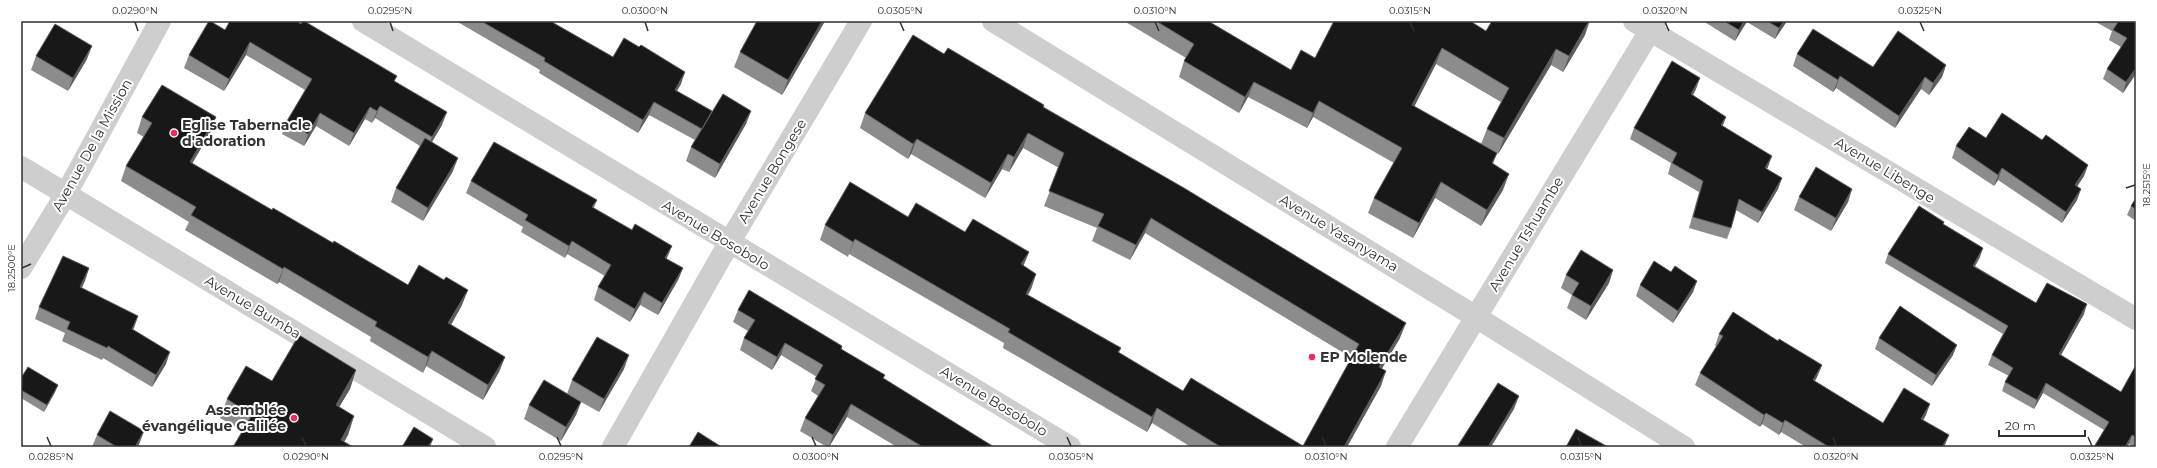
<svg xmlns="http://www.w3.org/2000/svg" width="2157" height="468" font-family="Montserrat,sans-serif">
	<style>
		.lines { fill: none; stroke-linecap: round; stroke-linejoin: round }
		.minor { stroke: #cecece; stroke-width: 22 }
		.wall { fill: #8c8c8c; fill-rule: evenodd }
		.shaded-wall { fill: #5d5d5d }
		.building { fill: #181818; stroke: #5d5d5d }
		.ticks { fill: none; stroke: #313131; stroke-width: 1.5 }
		.poi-dot { fill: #f42761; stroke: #fff; stroke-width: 1.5 }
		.labels { text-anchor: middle; stroke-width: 4; stroke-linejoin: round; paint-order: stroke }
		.poi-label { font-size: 14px; font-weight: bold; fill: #313131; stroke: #fff; text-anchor: start }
		.street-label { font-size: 14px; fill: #313131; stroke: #fff }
		.neatline { fill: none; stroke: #313131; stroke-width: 1.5 }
		.ticks-label { font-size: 10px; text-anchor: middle; fill: #313131 }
	</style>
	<rect width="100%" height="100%" fill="#fff"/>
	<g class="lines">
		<path class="minor" d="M363 21 1070 447
			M993 21 1476 317 1684 447
			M1634 21 2136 319
			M21 167 485 447
			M21 268 66 194 160 21
			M613 447 729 243 861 21
			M1397 447 1656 21"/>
	</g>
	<path class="wall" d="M456 21H553L552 22 613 57 681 84 677 91 712 111H751L746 124 715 178 686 161 691 147 695 140 649 115 638 133 539 73 540 70Z
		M825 21 782 95 734 67 740 52Z
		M1124 21H1208L1291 70 1315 58 1486 31 1492 21H1590L1585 35 1563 72 1551 65 1498 154 1497 153 1493 164 1503 190 1481 226 1435 198 1413 238 1368 213 1374 198 1394 163 1313 117 1307 128 1248 97 1239 113 1179 77 1184 61 1186 58ZM1436 64 1501 102 1487 129 1481 144 1414 106Z
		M1703 21H1787L1775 39 1747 22 1735 41Z
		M2094 21H2136V75H2135L2123 93 2103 79 2107 69 2121 47 2109 40 2112 31Z
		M225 30 395 81 442 125 432 142 453 171 423 221 391 202 396 188 420 146 375 118 372 123 365 119 349 146 316 126 304 146 282 134 287 121 305 90 246 55 224 91 184 68 189 55Z
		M944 54 1043 107 1400 338 1382 368 1381 386 1347 447H1191L1152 423 1147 432 1003 348 1004 343 849 254 848 257 820 240 825 225 908 217 965 232 1029 252 1023 266 1036 274 1031 289 1028 295 1121 348 1119 353 1183 391 1303 446 1352 358 1145 233 1130 260 1092 241 1097 228 1044 206 1059 168 1023 148 1009 172 1002 169 985 198 911 154 908 159 860 128 865 113Z
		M1797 54 1873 67 1946 65 1942 77 1929 95 1921 89 1895 128 1836 88 1833 92 1793 66Z
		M36 56 87 59 68 91 31 70Z
		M1696 89 1693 95 1723 126 1768 167 1767 169 1782 178 1778 189 1758 223 1736 210 1731 228 1727 239 1689 228 1699 192 1668 174 1671 163 1630 139 1634 128Z
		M142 117H216L210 133 192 164 272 210 333 243 408 285 462 305 451 325 505 357 499 372 483 400 426 366 423 373 370 341 371 337 279 282 277 284 185 230 189 222 121 181 126 166 144 137 137 133Z
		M1986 138 2042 140 2088 165 2084 176 2077 186 2081 189 2077 200 2062 223 1998 180 1994 186 1952 158 1956 146Z
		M471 181 597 200 594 208 667 259 683 268 678 280 658 315 640 305 630 322 594 300 598 287 605 276 567 254 565 258 521 232 523 227 466 193Z
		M1852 189 1848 202 1831 231 1794 210 1799 197Z
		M2136 198V221L2127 215 2131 206Z
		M1944 222 1943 224 1980 257 1975 266 2036 303 2084 314 2061 355 2121 392 2136 365V447H2134L2104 430 2043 393 2034 409 2002 391 2005 382 2009 376 1988 365 1992 355 2003 334 1885 263 1888 254Z
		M89 268 82 288 133 330 166 364 152 387 103 358 102 360 62 341 65 333 35 319 39 307Z
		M1613 270 1609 283 1586 320 1567 308 1572 295 1561 288 1566 275Z
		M1697 281 1693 292 1673 323 1636 296 1640 285Z
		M738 310 842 346 841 349 883 379 994 447H897L847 417 829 447H827L800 431 805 418 818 396 811 391 817 377 781 355 772 370 740 350 744 338 748 331 733 322Z
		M1719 334 1778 341 1822 365 1817 377 1815 381 1883 423 1926 415 1923 420 1949 435 1944 447H1806L1781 432 1779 435 1762 424 1760 427 1695 385 1700 373 1716 346H1715Z
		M1879 338 1953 355 1932 386 1875 349Z
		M624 369 599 412 567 394 572 380Z
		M356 370 350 389 339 407 354 416 348 435 344 442 243 431 220 418 227 399 272 381Z
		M21 378 58 385 55 392 44 412 21 398Z
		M581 402 576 415 561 441 524 419 529 405Z
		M144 431 138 447H92L97 435Z"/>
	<path class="shaded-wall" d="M822 21H825L782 95 788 80Z
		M1589 21 1585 35 1563 72 1569 56Z
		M1744 21H1747L1735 41 1739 30Z
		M1784 21H1787L1775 39 1779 28Z
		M250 42 246 55 224 91 229 79Z
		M92 46 87 59 68 91 73 78Z
		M1442 48 1436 64 1407 121 1412 105Z
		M1556 49 1551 65 1498 154 1504 138Z
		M1946 65 1942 77 1929 95 1933 83Z
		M2136 68V71L2135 75 2123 93 2126 82Z
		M685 72 681 84 670 102 675 90Z
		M1840 76 1836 88 1833 92 1838 80Z
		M1925 77 1921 89 1895 128 1899 116Z
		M1700 78 1696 89 1687 105 1691 94Z
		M1254 82 1248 97 1239 113 1245 97Z
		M1319 101 1313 117 1307 128 1313 113Z
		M654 102 649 115 638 133 643 120Z
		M380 106 375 118 372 123 377 111Z
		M370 107 365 119 349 146 354 133Z
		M751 111 746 124 715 178 720 164Z
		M447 112 442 125 427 150 432 137Z
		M320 113 316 126 304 146 308 134Z
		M216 117 210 133 184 177 190 162Z
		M1726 117 1722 128 1721 125Z
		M1028 133 1023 148 1009 172 1014 157Z
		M917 139 911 154 908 159 913 144Z
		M1008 154 1002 169 985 198 991 183Z
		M1772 156 1768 167 1761 179 1765 168Z
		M458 158 453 171 423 221 428 208Z
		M2088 165 2084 176 2071 196 2075 185Z
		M2002 168 1998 180 1994 186 1998 175Z
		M1509 174 1503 190 1481 226 1487 210Z
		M1782 178 1778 189 1758 223 1762 212Z
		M1441 182 1435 198 1413 238 1419 223Z
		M1852 189 1848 202 1831 231 1836 218Z
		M2081 189 2077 200 2062 223 2066 212Z
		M1151 218 1145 233 1130 260 1136 245Z
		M855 239 849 254 848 257 853 242Z
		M572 241 567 254 565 258 569 246Z
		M672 246 667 258 660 270 665 258Z
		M1983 248 1980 257 1970 275 1973 266Z
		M1029 252 1023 267 1021 264Z
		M284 267 279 282 277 284 283 269Z
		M89 268 85 281 76 299 80 287Z
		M683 268 678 280 658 315 662 303Z
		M1613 270 1609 283 1586 320 1591 306Z
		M1036 274 1031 289 1020 309 1026 294Z
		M1697 281 1693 292 1673 323 1678 311Z
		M468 290 462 305 443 339 448 323Z
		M644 292 640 305 630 322 635 309Z
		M2087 304 2084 314 2056 364 2059 354Z
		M138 316 134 328 127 341 132 329Z
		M1406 323 1400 338 1374 382 1379 367Z
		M785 343 781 355 772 370 777 357Z
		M1957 345 1953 355 1932 386 1936 375Z
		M432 351 426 366 423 373 428 357Z
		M170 352 166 364 152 387 156 375Z
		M629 355 624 369 599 412 604 399Z
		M505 357 499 372 483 400 488 385Z
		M1822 365 1817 377 1809 391 1813 380Z
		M356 370 350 389 329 424 336 405Z
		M1386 371 1381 386 1347 447H1344Z
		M2046 383 2043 393 2034 409 2037 400Z
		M58 385 55 392 44 412 47 405Z
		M1519 396 1514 409 1491 447H1488Z
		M581 402 576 415 561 441 566 427Z
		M851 404 847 417 829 447 833 435Z
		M1930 404 1926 415 1917 431 1921 419Z
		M1157 408 1152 423 1147 432 1152 417Z
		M1766 413 1762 424 1760 427 1764 415Z
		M354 416 348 435 341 447V440Z
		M1785 420 1781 432 1779 435 1783 423Z
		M144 431 139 444 138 447H135Z
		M1949 435 1944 447H1942Z
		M2132 435 2129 444 2127 447H2125Z
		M433 439 430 447H428Z"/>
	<path class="building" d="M209 21H210L225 30 230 21H296L301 24 302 21H304L397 76 394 81 447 112 432 137 380 106 377 111 370 107 354 133 320 113 308 134 287 121 312 79 250 42 229 79 189 55Z
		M481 21H550L613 57 624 38 639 47 641 45 685 72 675 90 712 111 702 129 654 102 643 120 544 61 545 58Z
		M757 21H822L788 80 740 52Z
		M1156 21H1208L1291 70 1301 50 1315 58 1334 21H1470L1486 31 1492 21H1589L1569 56 1556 49 1504 138 1487 129 1509 88 1442 48 1412 105 1497 153 1492 163 1509 174 1487 210 1441 182 1419 223 1374 198 1402 148 1319 101 1313 113 1254 82 1245 97 1184 61 1194 44Z
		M1724 21H1744L1739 30Z
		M1767 21H1784L1779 28Z
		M2117 21H2136V68L2126 82 2107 69 2127 38 2113 30 2118 22Z
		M55 24 92 46 73 78 36 56Z
		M1813 29 1873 67 1898 31 1946 65 1933 83 1925 77 1899 116 1840 76 1838 80 1797 54Z
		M913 35 944 54 948 48 1044 105 1043 107 1184 188 1406 323 1379 367 1386 371 1344 447H1221L1157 408 1152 417 1008 332 1010 329 855 239 853 242 825 225 850 182 908 217 916 203 965 232 973 219 1029 252 1021 264 1036 274 1026 294 1121 348 1118 352 1183 391 1191 378 1303 446 1359 344 1151 218 1136 245 1098 226 1104 214 1049 191 1064 153 1028 133 1014 157 1008 154 991 183 917 139 913 144 865 113Z
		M1672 61 1700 78 1691 94 1726 117 1721 125 1772 156 1765 168 1782 178 1762 212 1739 199 1731 228 1693 217 1703 181 1672 163 1677 153 1634 128Z
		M162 85 216 117 190 162 272 210 273 208 333 243 334 241 408 285 419 265 444 280 446 277 468 290 448 323 505 357 488 385 432 351 428 357 375 326 377 322 284 267 283 269 191 215 196 207 126 166 152 123 142 117Z
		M723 94 751 111 720 164 691 147Z
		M2002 113 2042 140 2046 135 2088 165 2075 185 2081 189 2066 212 2002 168 1998 175 1956 146 1969 127 1986 138Z
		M425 138 458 158 428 208 396 188Z
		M494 142 597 200 592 207 632 230 635 224 672 246 665 258 683 268 662 303 644 292 635 309 598 287 611 265 572 241 569 246 525 220 528 215 471 181Z
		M1816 167 1852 189 1836 218 1799 197Z
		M2136 198V209L2131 206Z
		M1919 206 1944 222 1943 224 1983 248 1973 266 2036 303 2047 283 2087 304 2059 354 2121 392 2136 365V437L2132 435 2125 447H2094L2109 422 2046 383 2037 400 2005 382 2013 368 1992 355 2008 326 1888 254Z
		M1581 250 1613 270 1591 306 1572 295 1579 283 1566 275Z
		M63 256 89 268 80 287 138 316 132 329 170 352 156 375 108 346 107 348 67 329 70 322 39 307Z
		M1654 261 1671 272 1675 266 1697 281 1678 311 1640 285Z
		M749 290 842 346 841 349 885 375 883 378 994 447H923L851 404 833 435 805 418 825 385 815 379 823 365 785 343 777 357 744 338 755 320 738 310Z
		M1900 306 1957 345 1936 375 1879 338Z
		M1733 312 1778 341 1779 339 1822 365 1813 380 1883 423 1904 388 1930 404 1921 419 1949 435 1942 447H1829L1785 420 1783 423 1766 413 1764 415 1700 373 1723 336 1719 334Z
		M299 335 356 370 336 405 354 416 341 440 353 447H233L252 415 227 399 246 366 272 381Z
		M597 337 629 355 604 399 572 380Z
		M28 367 58 385 47 405 21 390V378Z
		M544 380 581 402 566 427 529 405Z
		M1498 383 1519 396 1488 447H1457Z
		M110 411 144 431 135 447H117L97 435Z
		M414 427 433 439 428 447H402Z
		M1576 429 1608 447H1566Z
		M698 432 720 446 719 447H689Z"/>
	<path class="ticks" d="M135 22 138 31M390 22 393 31M645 22 648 31M900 22 904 31M1155 22 1159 31M1410 22 1414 31M1665 22 1669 31M1920 22 1924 31M2126 188 2135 185M22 268 31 264M47 437 51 446M302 437 306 446M557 437 561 446M812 437 816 446M1067 437 1071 446M1322 437 1326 446M1578 437 1581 446M1833 437 1836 446M2088 437 2092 446"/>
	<g class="poi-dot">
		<circle cx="174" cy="133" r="4"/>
		<circle cx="1312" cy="357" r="4"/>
		<circle cx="294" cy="418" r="4"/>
	</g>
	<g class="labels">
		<g class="poi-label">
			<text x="182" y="130">Eglise Tabernacle<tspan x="182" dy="16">d'adoration</tspan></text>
			<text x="1320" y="362">EP Molende</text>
			<text x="286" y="415" text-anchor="end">Assemblée<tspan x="286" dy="16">évangélique Galilée</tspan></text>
		</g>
		<g class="street-label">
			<text transform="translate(92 145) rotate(-61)" y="5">Avenue De la Mission</text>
			<text transform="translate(1885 170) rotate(31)" y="5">Avenue Libenge</text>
			<text transform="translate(772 171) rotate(-59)" y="5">Avenue Bongese</text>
			<text transform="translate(1339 233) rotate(31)" y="5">Avenue Yasanyama</text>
			<text transform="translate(1526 234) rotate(-59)" y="5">Avenue Tshuambe</text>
			<text transform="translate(716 235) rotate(31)" y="5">Avenue Bosobolo</text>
			<text transform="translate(253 307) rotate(31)" y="5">Avenue Bumba</text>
			<text transform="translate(994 401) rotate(31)" y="5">Avenue Bosobolo</text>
		</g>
	</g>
	<rect width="2157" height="468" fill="none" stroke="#ffffff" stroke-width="44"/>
	<path d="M1999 430v6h86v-6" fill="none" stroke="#313131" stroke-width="2"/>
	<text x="2005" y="430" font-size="12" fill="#313131" stroke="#ffffff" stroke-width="3" paint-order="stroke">20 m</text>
	<rect x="22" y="22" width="2113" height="424" class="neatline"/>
	<g class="ticks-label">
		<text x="135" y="14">0.0290°N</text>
		<text x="390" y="14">0.0295°N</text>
		<text x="645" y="14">0.0300°N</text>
		<text x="900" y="14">0.0305°N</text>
		<text x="1155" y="14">0.0310°N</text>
		<text x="1410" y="14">0.0315°N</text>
		<text x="1665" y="14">0.0320°N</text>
		<text x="1920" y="14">0.0325°N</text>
		<text transform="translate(2146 185) rotate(-90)" y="4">18.2515°E</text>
		<text transform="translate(11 268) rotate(-90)" y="4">18.2500°E</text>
		<text x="51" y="460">0.0285°N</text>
		<text x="306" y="460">0.0290°N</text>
		<text x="561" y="460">0.0295°N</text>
		<text x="816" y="460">0.0300°N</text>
		<text x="1071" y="460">0.0305°N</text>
		<text x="1326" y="460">0.0310°N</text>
		<text x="1581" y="460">0.0315°N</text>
		<text x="1836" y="460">0.0320°N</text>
		<text x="2092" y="460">0.0325°N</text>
	</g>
</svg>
